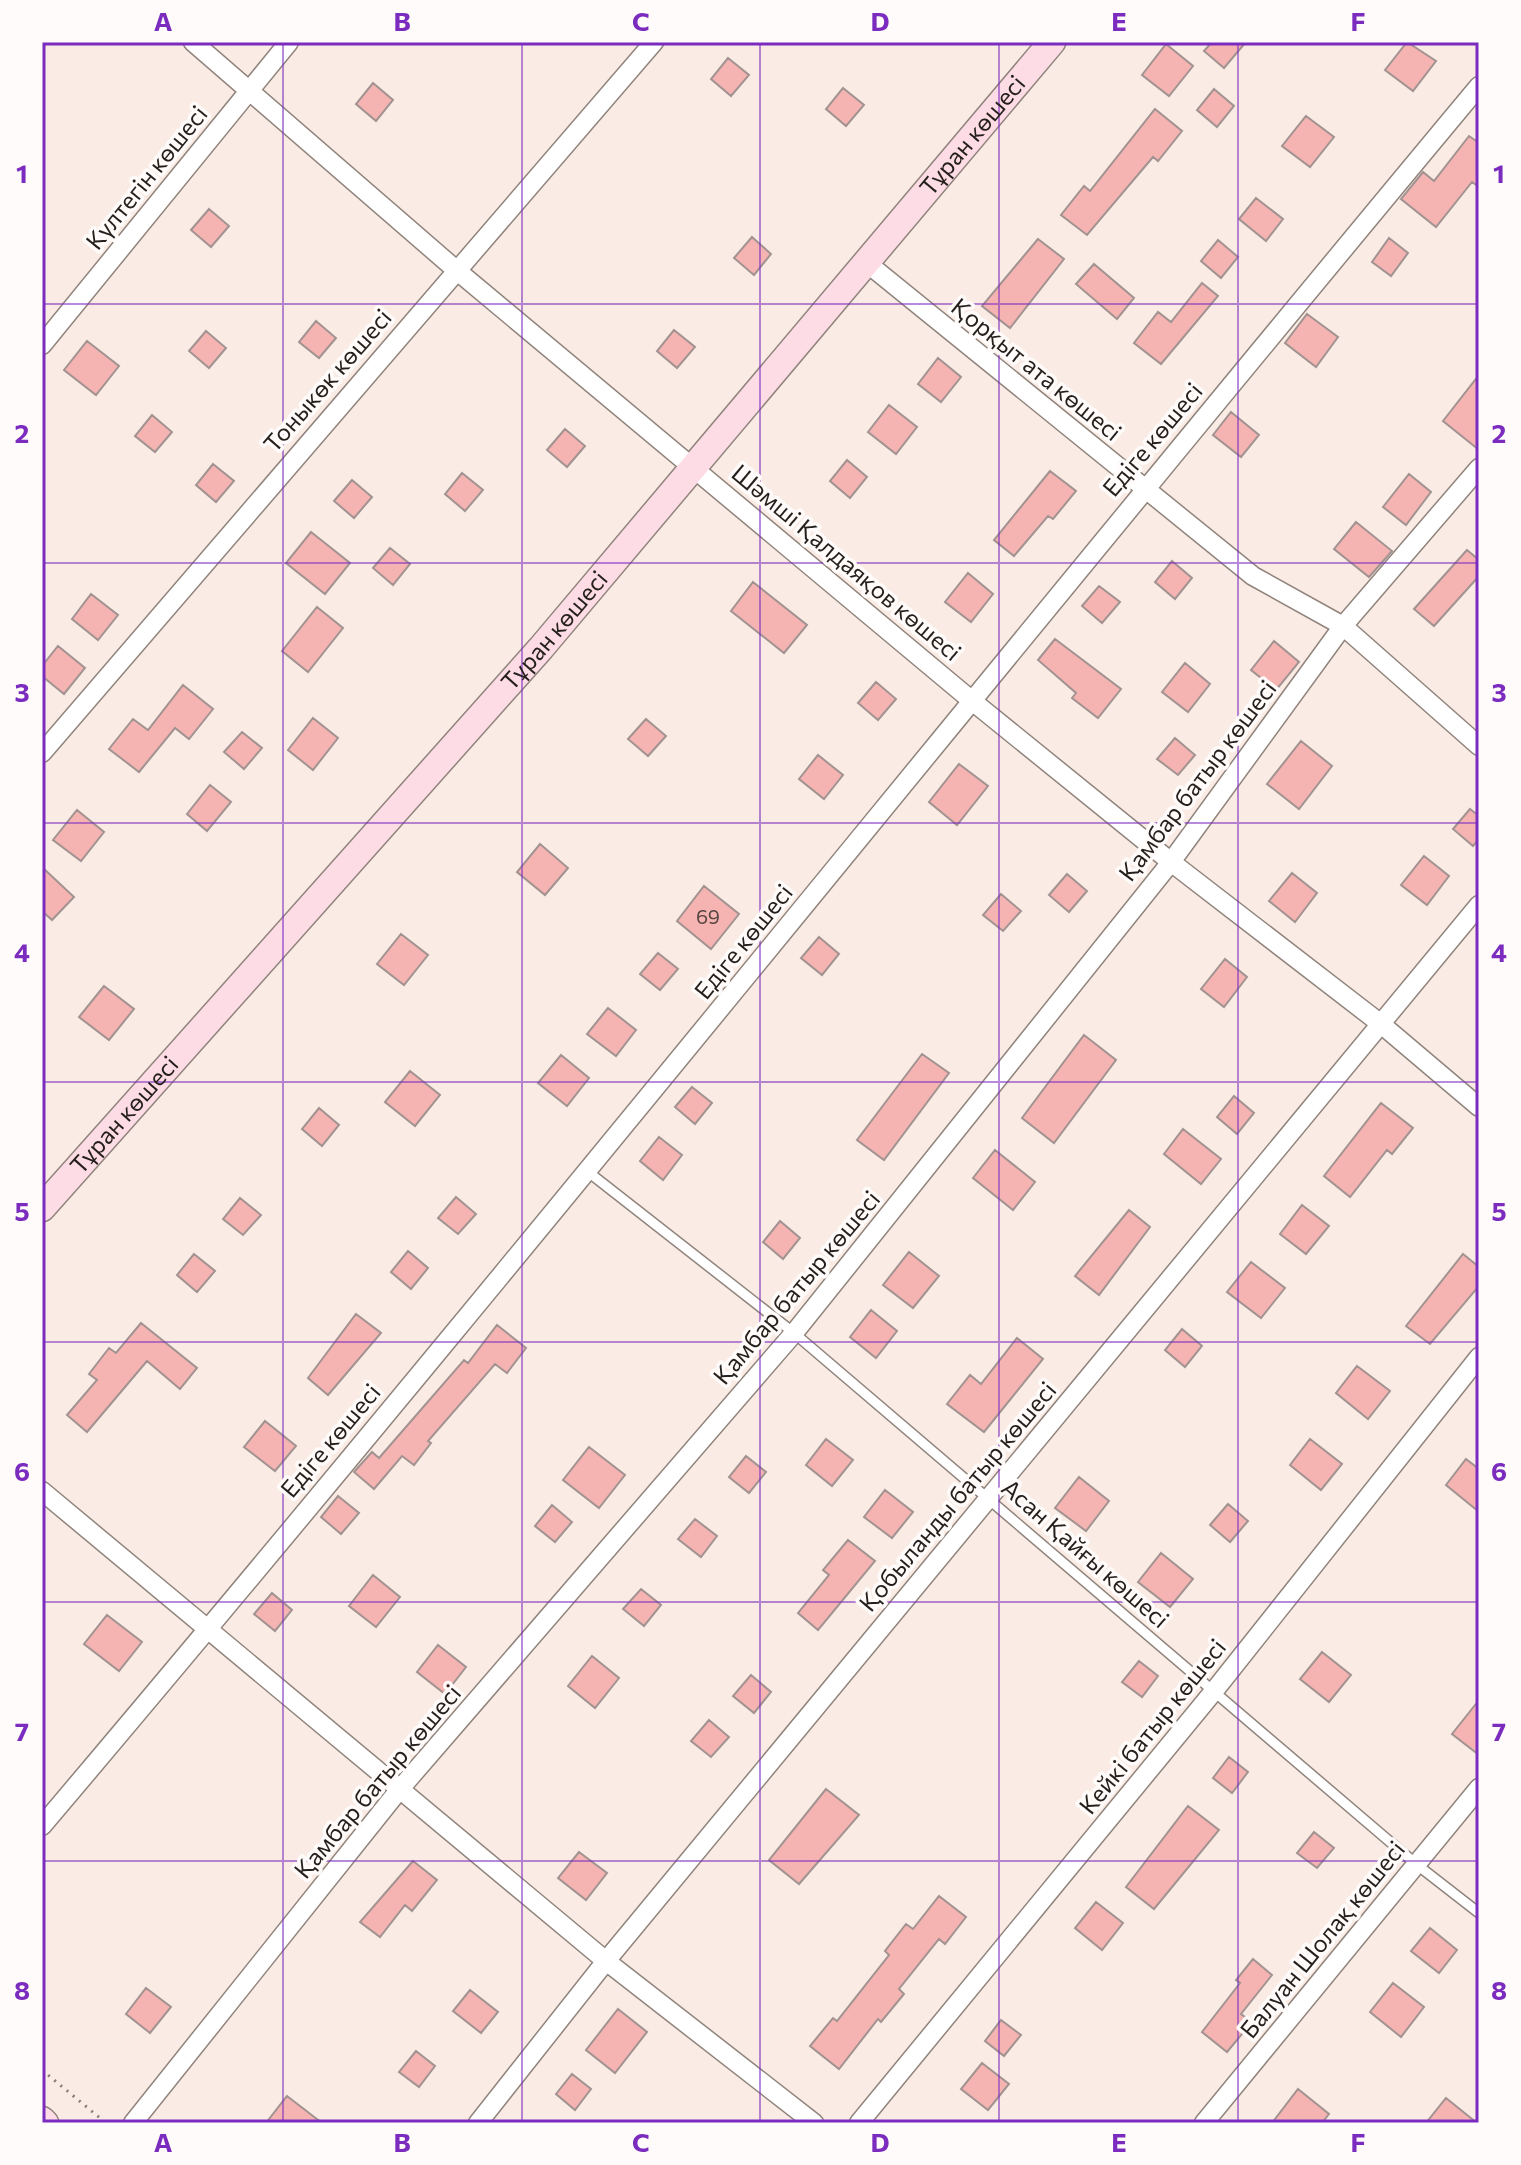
<svg xmlns="http://www.w3.org/2000/svg" width="1521" height="2165" font-family="Commissioner,sans-serif">
	<style>
		.building { fill: #f5b4b1; stroke: #a29392; stroke-width: 2 }
		.lines { fill: none; stroke-linecap: round; stroke-linejoin: round }
		.lane-casing { stroke: #90847d; stroke-width: 12 }
		.street-casing { stroke: #90847d; stroke-width: 21 }
		.secondary-casing { stroke: #90847d; stroke-width: 29 }
		.path { stroke: #877e79; stroke-width: 3; stroke-dasharray: 2 6; stroke-linecap: butt }
		.lane { stroke: #fff; stroke-width: 9 }
		.street { stroke: #fff; stroke-width: 18 }
		.secondary { stroke: #fddce6; stroke-width: 26 }
		.grid { fill: none; stroke: #7b2cbf; stroke-width: 2; stroke-opacity: 0.55 }
		.labels { text-anchor: middle; stroke-width: 7; stroke-linejoin: round; paint-order: stroke }
		.number-label { font-size: 20px; fill: #584441 }
		.street-label { font-size: 24px; fill: #241f1c; stroke: #fefbfa }
		.neatline { fill: none; stroke: #7b2cbf; stroke-width: 3 }
		.grid-label { font-size: 26px; text-anchor: middle; font-weight: bold; fill: #7b2cbf }
	</style>
	<rect width="100%" height="100%" fill="#faece4"/>
	<path class="building" d="M1212 42H1246L1224 68 1204 51Z
		M1407 42 1436 61 1413 91 1385 70Z
		M1166 44 1193 66 1169 96 1142 75Z
		M728 58 749 75 731 96 711 79Z
		M373 83 393 100 376 121 356 104Z
		M843 88 864 105 846 126 826 109Z
		M1214 89 1234 106 1217 127 1197 110Z
		M1155 109 1182 131 1158 161 1153 157 1087 235 1061 215 1084 186 1090 191Z
		M1306 116 1334 137 1310 167 1282 146Z
		M1469 136 1479 143V187L1472 182 1436 227 1401 199 1423 172 1434 181Z
		M1256 198 1283 219 1266 241 1239 219Z
		M209 209 229 226 211 247 191 230Z
		M752 237 771 254 754 275 734 258Z
		M1389 238 1408 253 1391 276 1372 262Z
		M1038 239 1064 259 1010 328 982 306Z
		M1218 240 1238 257 1221 278 1201 261Z
		M1094 264 1134 298 1117 319 1076 284Z
		M1202 283 1218 296 1161 364 1134 343 1158 312 1171 322Z
		M1307 314 1338 337 1316 367 1285 343Z
		M316 321 336 338 319 358 299 342Z
		M674 330 695 347 677 368 657 351Z
		M206 331 226 348 209 368 189 351Z
		M87 341 119 366 96 395 64 370Z
		M938 358 961 377 941 402 918 384Z
		M1479 375V450L1443 421Z
		M889 405 917 427 896 454 868 432Z
		M1231 412 1259 435 1241 457 1213 435Z
		M152 415 172 432 155 452 135 436Z
		M565 429 585 446 567 467 547 450Z
		M847 460 867 477 850 498 830 481Z
		M213 464 234 481 216 502 196 485Z
		M1050 471 1076 491 1053 519 1048 516 1014 556 994 540Z
		M462 473 483 490 465 511 445 494Z
		M1409 474 1431 492 1406 525 1383 507Z
		M352 480 372 497 354 518 334 501Z
		M1356 522 1392 551 1369 577 1334 549Z
		M311 532 350 563 325 594 286 563Z
		M390 548 410 564 393 585 373 568Z
		M1467 550 1479 560V576L1434 626 1414 609Z
		M1172 561 1192 578 1175 599 1155 582Z
		M968 573 993 594 971 622 945 602Z
		M753 582 807 625 784 653 731 611Z
		M1099 586 1120 602 1102 623 1082 606Z
		M91 594 118 615 98 640 72 619Z
		M317 607 343 628 308 672 282 651Z
		M1055 639 1121 689 1098 718 1072 698 1076 693 1038 660Z
		M1274 641 1299 662 1276 690 1251 670Z
		M58 646 85 668 64 694 42 676V666Z
		M1185 663 1210 684 1188 712 1162 692Z
		M876 682 896 699 878 720 858 703Z
		M183 685 213 709 189 739 175 728 139 772 109 749 133 719 148 730Z
		M313 718 338 738 313 770 288 750Z
		M646 719 666 736 648 756 628 739Z
		M242 732 262 748 244 769 224 752Z
		M1175 738 1195 755 1178 775 1157 759Z
		M1301 741 1332 766 1299 809 1267 784Z
		M818 755 843 775 824 799 799 779Z
		M959 764 988 786 957 825 929 802Z
		M210 785 231 802 207 831 187 814Z
		M1470 809 1479 816V839L1473 846 1453 829Z
		M77 810 104 832 81 861 53 840Z
		M540 844 568 868 545 895 517 872Z
		M1424 856 1449 876 1427 905 1401 885Z
		M42 867 74 897 52 920 42 911Z
		M1292 873 1317 893 1295 922 1269 901Z
		M1067 874 1087 891 1069 912 1049 895Z
		M704 886 739 914 711 949 677 921Z
		M1001 894 1021 911 1003 931 983 915Z
		M401 934 428 955 404 985 377 964Z
		M819 937 839 954 822 975 801 958Z
		M658 953 678 969 660 990 640 974Z
		M1225 959 1247 977 1224 1007 1201 989Z
		M104 986 134 1009 109 1040 79 1017Z
		M608 1008 636 1030 616 1056 587 1034Z
		M1084 1035 1116 1060 1054 1143 1022 1118Z
		M922 1054 949 1073 884 1160 857 1140Z
		M561 1055 589 1078 567 1106 538 1083Z
		M410 1071 440 1095 415 1126 385 1102Z
		M692 1087 712 1103 695 1124 675 1107Z
		M1234 1096 1254 1113 1237 1134 1217 1117Z
		M1381 1103 1413 1128 1392 1154 1387 1150 1350 1197 1324 1176Z
		M319 1108 339 1125 322 1146 302 1129Z
		M1183 1129 1221 1159 1201 1184 1164 1154Z
		M659 1137 682 1155 663 1180 640 1161Z
		M995 1150 1035 1182 1013 1210 973 1178Z
		M456 1197 476 1214 458 1234 438 1218Z
		M240 1198 261 1215 243 1235 223 1219Z
		M1302 1205 1329 1226 1306 1254 1280 1234Z
		M1129 1210 1150 1227 1099 1295 1075 1276Z
		M780 1221 800 1238 783 1259 763 1242Z
		M408 1251 428 1268 411 1289 391 1272Z
		M909 1252 939 1276 913 1308 883 1285Z
		M194 1254 215 1271 197 1292 177 1275Z
		M1463 1254 1479 1267V1286L1430 1344 1406 1326Z
		M1251 1262 1285 1288 1261 1318 1227 1292Z
		M871 1310 897 1331 876 1358 850 1337Z
		M356 1314 381 1333 328 1395 308 1378Z
		M141 1323 197 1368 180 1389 147 1361 87 1432 67 1415 97 1380 89 1374 109 1348 116 1353Z
		M497 1325 526 1348 507 1373 495 1364 428 1441 431 1443 414 1465 402 1456 374 1489 354 1472 372 1452 379 1458 464 1360 468 1363Z
		M1182 1329 1202 1346 1185 1367 1165 1350Z
		M1017 1338 1043 1359 984 1432 947 1404 970 1375 981 1384Z
		M1357 1366 1390 1391 1368 1419 1336 1393Z
		M265 1421 296 1446 275 1471 244 1447Z
		M826 1439 853 1460 832 1486 806 1465Z
		M1310 1439 1342 1464 1321 1490 1290 1465Z
		M589 1447 625 1475 599 1508 563 1480Z
		M746 1456 766 1472 749 1493 729 1477Z
		M1466 1459 1479 1469V1512L1446 1485Z
		M1079 1477 1109 1501 1086 1531 1055 1508Z
		M885 1490 913 1512 892 1538 864 1517Z
		M338 1496 359 1513 341 1534 321 1517Z
		M1228 1504 1248 1521 1230 1542 1210 1525Z
		M552 1505 572 1522 555 1542 535 1526Z
		M695 1519 717 1536 701 1557 678 1539Z
		M848 1540 875 1561 818 1630 798 1613 829 1575 823 1570Z
		M1161 1553 1193 1579 1170 1607 1138 1582Z
		M373 1575 400 1597 376 1627 349 1606Z
		M641 1589 661 1605 644 1626 623 1609Z
		M272 1593 292 1610 275 1631 254 1614Z
		M107 1615 142 1642 119 1671 84 1644Z
		M438 1645 466 1667 445 1694 417 1672Z
		M1322 1652 1351 1675 1329 1702 1300 1679Z
		M592 1656 619 1678 595 1708 568 1686Z
		M1139 1661 1158 1676 1142 1697 1122 1682Z
		M751 1675 771 1692 754 1713 733 1696Z
		M1479 1700V1755L1452 1734Z
		M709 1720 729 1737 711 1757 691 1741Z
		M1229 1757 1248 1772 1232 1793 1213 1778Z
		M826 1789 859 1815 799 1884 769 1860Z
		M1188 1806 1219 1830 1154 1909 1126 1887Z
		M1314 1832 1334 1848 1317 1868 1297 1853Z
		M579 1852 607 1873 586 1900 558 1878Z
		M413 1861 437 1880 412 1911 405 1905 380 1937 360 1922Z
		M939 1896 966 1917 945 1944 939 1939 899 1989 904 1994 881 2022 878 2019 839 2069 810 2046 833 2018 837 2021 889 1955 885 1951 906 1924 913 1929Z
		M1096 1902 1123 1923 1102 1950 1075 1928Z
		M1430 1928 1457 1950 1439 1973 1411 1951Z
		M1253 1959 1272 1975 1241 2014 1252 2022 1227 2052 1202 2032 1240 1983 1236 1980Z
		M1393 1983 1424 2007 1401 2037 1370 2012Z
		M146 1988 171 2007 150 2033 126 2014Z
		M470 1990 498 2012 481 2033 453 2011Z
		M618 2009 647 2032 615 2073 586 2050Z
		M1001 2020 1021 2035 1004 2056 985 2041Z
		M416 2051 435 2066 419 2087 399 2072Z
		M982 2063 1009 2084 988 2110 961 2089Z
		M572 2074 591 2089 575 2110 556 2094Z
		M1298 2089 1329 2114 1322 2123H1272Z
		M287 2096 322 2123H266Z
		M1446 2098 1477 2123H1426Z"/>
	<g class="lines">
		<g class="lane-casing">
			<path id="lane" d="M587 1171 794 1333 1416 1864 1479 1913"/>
		</g>
		<g class="street-casing">
			<path id="street" d="M193 42 455 269 971 700 1171 862 1381 1024 1479 1107
				M867 263 1253 576 1343 626 1479 746
				M42 345 289 42
				M42 753 654 42
				M42 1491 606 1961 814 2123
				M42 1826C528 1252 997 664 1479 86
				M133 2123 399 1790 794 1333 1171 862 1343 626 1479 468
				M478 2123 606 1961 1479 905
				M859 2123 1214 1691 1479 1357
				M1204 2123 1479 1788"/>
		</g>
		<g class="secondary-casing">
			<g id="secondary">
				<path id="s1" d="M42 1208 541 648 1052 42"/>
				<path d="M42 2120 45 2123"/>
			</g>
		</g>
		<path class="path" d="M42 2070 106 2123"/>
		<use href="#lane" class="lane"/>
		<use href="#street" class="street"/>
		<use href="#secondary" class="secondary"/>
	</g>
	<path class="grid" d="M283 42V2123M522 42V2123M760 42V2123M999 42V2123M1238 42V2123M42 304H1479M42 563H1479M42 823H1479M42 1082H1479M42 1342H1479M42 1602H1479M42 1861H1479"/>
	<g class="labels">
		<g class="number-label">
			<text x="708" y="924">69</text>
		</g>
		<g class="street-label">
			<text dy="8" stroke="none"><textPath href="#s1" startOffset="1420">Тұран көшесі</textPath></text>
			<text transform="translate(147 178) rotate(-51)" y="8">Күлтегін көшесі</text>
			<text transform="translate(1036 370) rotate(39)" y="8">Қорқыт ата көшесі</text>
			<text transform="translate(328 381) rotate(-49)" y="8">Тоныкөк көшесі</text>
			<text transform="translate(1153 440) rotate(-50)" y="8">Едіге көшесі</text>
			<text transform="translate(846 563) rotate(40)" y="8">Шәмші Қалдаяқов көшесі</text>
			<text dy="8" stroke="none"><textPath href="#s1" startOffset="772">Тұран көшесі</textPath></text>
			<text transform="translate(1198 781) rotate(-53)" y="8">Қамбар батыр көшесі</text>
			<text transform="translate(744 942) rotate(-51)" y="8">Едіге көшесі</text>
			<text dy="8" stroke="none"><textPath href="#s1" startOffset="124">Тұран көшесі</textPath></text>
			<text transform="translate(797 1288) rotate(-50)" y="8">Қамбар батыр көшесі</text>
			<text transform="translate(331 1441) rotate(-50)" y="8">Едіге көшесі</text>
			<text transform="translate(958 1497) rotate(-50)" y="8">Қобыланды батыр көшесі</text>
			<text transform="translate(1085 1554) rotate(41)" y="8">Асан Қайғы көшесі</text>
			<text transform="translate(1153 1727) rotate(-51)" y="8">Кейкі батыр көшесі</text>
			<text transform="translate(378 1782) rotate(-50)" y="8">Қамбар батыр көшесі</text>
			<text transform="translate(1323 1940) rotate(-51)" y="8">Балуан Шолақ көшесі</text>
		</g>
	</g>
	<rect width="1521" height="2165" fill="none" stroke="#fefbfa" stroke-width="88"/>
	<rect x="44" y="44" width="1433" height="2077" class="neatline"/>
	<g class="grid-label">
		<text x="163" y="31">A</text>
		<text x="402" y="31">B</text>
		<text x="641" y="31">C</text>
		<text x="880" y="31">D</text>
		<text x="1119" y="31">E</text>
		<text x="1358" y="31">F</text>
		<text x="22" y="183">1</text>
		<text x="1499" y="183">1</text>
		<text x="22" y="443">2</text>
		<text x="1499" y="443">2</text>
		<text x="22" y="702">3</text>
		<text x="1499" y="702">3</text>
		<text x="22" y="962">4</text>
		<text x="1499" y="962">4</text>
		<text x="22" y="1221">5</text>
		<text x="1499" y="1221">5</text>
		<text x="22" y="1481">6</text>
		<text x="1499" y="1481">6</text>
		<text x="22" y="1741">7</text>
		<text x="1499" y="1741">7</text>
		<text x="22" y="2000">8</text>
		<text x="1499" y="2000">8</text>
		<text x="163" y="2152">A</text>
		<text x="402" y="2152">B</text>
		<text x="641" y="2152">C</text>
		<text x="880" y="2152">D</text>
		<text x="1119" y="2152">E</text>
		<text x="1358" y="2152">F</text>
	</g>
</svg>
